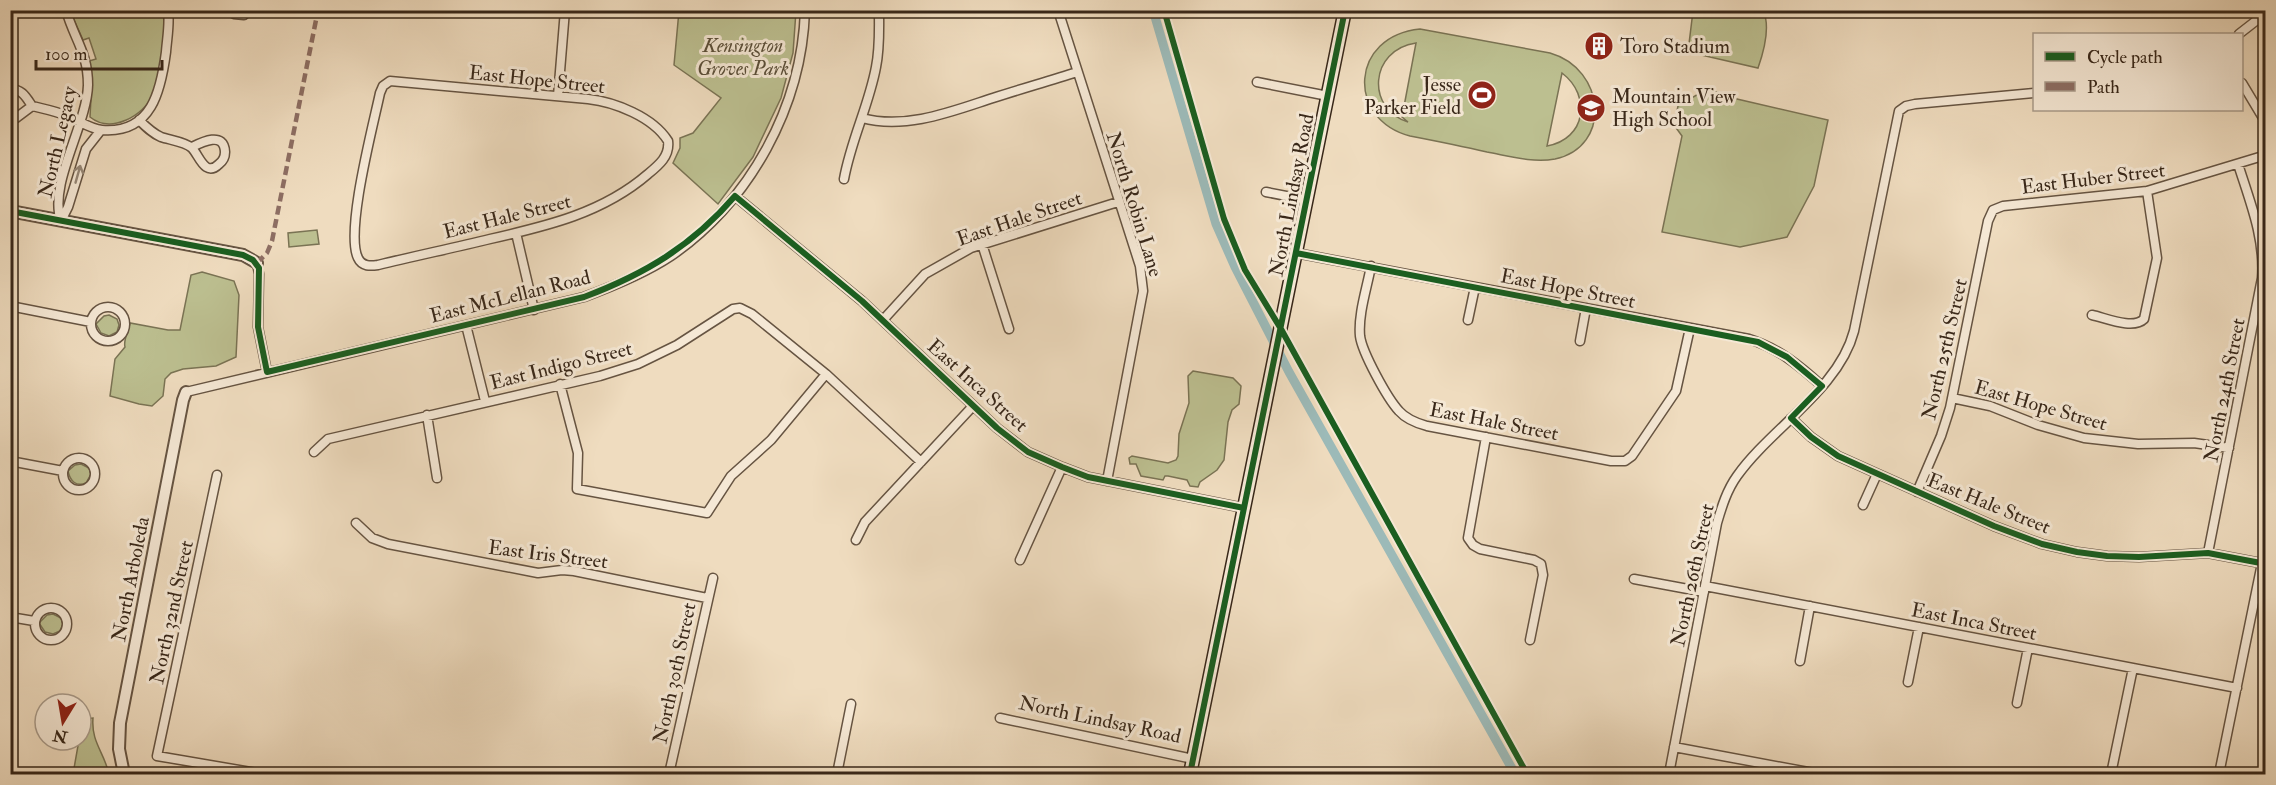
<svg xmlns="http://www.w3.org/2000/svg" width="2276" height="785" font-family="'IM FELL Double Pica',serif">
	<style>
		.green { fill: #bcbf90; stroke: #7a7354; stroke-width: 1.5; fill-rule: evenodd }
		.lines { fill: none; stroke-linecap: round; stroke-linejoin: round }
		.canal { stroke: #9cbab8; stroke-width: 9 }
		.minor-casing { stroke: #665442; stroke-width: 11 }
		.tertiary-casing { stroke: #665442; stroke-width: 14 }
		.secondary-casing { stroke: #382719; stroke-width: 15 }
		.minor { stroke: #f5e8d5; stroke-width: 8 }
		.tertiary { stroke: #f5e8d5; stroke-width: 10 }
		.secondary { stroke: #f5e8d5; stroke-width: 12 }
		.quiet { stroke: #8d6e63; stroke-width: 4.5; stroke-dasharray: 9 4.5; stroke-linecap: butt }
		.cycleway-casing { stroke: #f5e8d5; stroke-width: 10 }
		.cycleway { stroke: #1b5e20; stroke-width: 6 }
		.oneway { stroke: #968877 }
		.labels { text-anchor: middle; stroke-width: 6; stroke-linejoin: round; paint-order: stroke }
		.park-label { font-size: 20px; font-style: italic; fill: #594d37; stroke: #f5e8d5 }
		.poi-label { font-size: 20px; fill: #382719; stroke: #f5e8d5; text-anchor: start }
		.street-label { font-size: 20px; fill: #382719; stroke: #f5e8d5 }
	</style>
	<rect width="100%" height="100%" fill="#efdcbf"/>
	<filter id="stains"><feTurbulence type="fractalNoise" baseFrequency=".00333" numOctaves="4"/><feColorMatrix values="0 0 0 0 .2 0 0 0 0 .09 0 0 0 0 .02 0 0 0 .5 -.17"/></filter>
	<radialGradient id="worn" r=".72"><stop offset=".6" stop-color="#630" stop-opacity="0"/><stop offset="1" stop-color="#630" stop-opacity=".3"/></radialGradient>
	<path class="green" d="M1763 10C1771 27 1764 51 1758 68L1688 52 1693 11Z
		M70 11H163C166 28 161 79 153 95 143 116 111 134 90 117L92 79 89 61 96 59 89 38 83 40Z
		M679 11H796L793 53 781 98 753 157 718 204 673 163 680 148V138L693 133 721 98 674 65Z
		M1420 29 1550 53C1606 69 1612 147 1555 159 1532 163 1509 156 1487 152 1461 146 1436 141 1410 136 1346 119 1350 36 1420 29ZM1416 43 1402 117 1408 122C1366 109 1369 50 1416 43ZM1562 73C1592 96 1586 139 1547 146Z
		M1705 90 1730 94 1737 99 1828 120 1814 186 1787 237 1740 247 1662 232 1682 136 1674 125 1678 106Z
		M317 230 319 244 289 247 288 233Z
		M202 272 234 281 239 295 236 357 216 366 183 369 171 373 165 379 163 396 152 406 139 404 110 396 115 359 125 347C123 339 129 331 130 323L168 330H180L191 275Z
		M109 315 117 319 119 325 117 332 109 336 101 333 96 324 104 316Z
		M1193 371 1233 378 1241 386 1239 404 1232 410 1228 422 1224 460 1217 470 1200 482 1198 487 1190 486 1187 480 1168 476H1165L1163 480 1141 476 1136 464H1130L1129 458 1132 456 1168 463 1176 460 1178 456 1179 434 1189 403 1188 376Z
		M81 464 89 468 91 474 86 483C76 487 70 481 68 471L75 465Z
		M53 614 61 618 63 624 60 631 53 634 45 632 39 623 47 615Z
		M93 718C91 742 104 752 109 774H73L79 740H81L82 719Z"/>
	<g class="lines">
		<path class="canal" d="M1153 10 1216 224 1235 267 1289 372 1515 774"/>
		<g class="minor-casing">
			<path id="minor" d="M229 10 234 14 244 15 248 10
				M1058 10 1140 266 1143 291 1107 481
				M2239 34 2266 13
				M390 81 588 99C615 102 653 117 668 141 670 156 659 165 648 174 603 213 547 226 490 239 453 248 415 256 378 265 371 266 362 267 358 258 345 232 373 126 380 93L383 86Z
				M1257 82 1328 96
				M2242 83 2266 123
				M10 89C22 89 26 97 32 106 44 109 56 111 67 116 78 120 90 129 102 130 152 134 161 90 166 52 167 38 170 24 168 10
				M558 96 565 10
				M10 118H16L32 106
				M862 118C906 130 953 111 993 98 1021 89 1049 81 1077 72
				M139 120C146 127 152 133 161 137 170 140 186 142 192 148 199 155 205 178 219 164 223 161 225 157 225 152 224 131 202 142 192 147
				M844 179C851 140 869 105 876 67 880 48 879 29 879 10
				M1266 192 1307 200
				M735 196 862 301 997 428 1028 452 1062 467 1088 477 1244 508
				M61 221C48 184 87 125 88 85 88 52 74 39 66 10
				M61 221 68 207 86 149 101 130
				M516 233 534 310
				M982 244 1009 329
				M1296 253 1749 339C1778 348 1800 366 1822 386
				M257 263 259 274 258 327 267 372
				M1371 266C1367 288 1358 314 1360 336 1362 352 1387 398 1399 411 1406 419 1416 423 1427 426L1611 461H1625L1632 456 1676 391 1690 328
				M10 306 91 322
				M91 324a17 17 0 1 1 34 0a17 17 0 1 1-34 0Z
				M2092 315C2106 318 2133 330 2144 319L2157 258 2147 191
				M883 320 925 274 971 248 1118 202
				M1468 320 1475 287
				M466 325 485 401
				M1580 341 1586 308
				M560 384 578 453 577 489 707 513 731 476 771 440 826 374
				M186 392 584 297C614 286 644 274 671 256 750 201 802 107 805 10
				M1952 398 1990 406 2038 425 2084 438 2138 444 2194 443 2229 448
				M427 415 437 478
				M1791 418 1811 437 1838 456 1994 526 2042 544 2077 552 2107 556 2139 557 2208 553 2266 564
				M1486 437 1468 538 1473 545 1480 549 1534 560 1541 564 1543 575 1530 640
				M314 452 328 439 600 376 638 364 677 345 733 309 740 308 752 314 826 374 921 462
				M63 474a16 16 0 1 1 32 0a16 16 0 1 1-32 0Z
				M10 461 63 471
				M217 475 157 756 263 774
				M1917 492 1941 436 1950 408 1988 221 1993 210 2003 206 2147 191 2266 155
				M1863 505 1877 474
				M356 523 372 538 388 544 538 573 562 570 574 571 707 598
				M856 540 865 522 973 406
				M2208 553 2262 278C2265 238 2250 202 2238 164
				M1020 560 1062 467
				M1634 579 1704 592
				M1705 586 2237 688
				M35 624a16 16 0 1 1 32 0a16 16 0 1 1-32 0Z
				M10 617 34 621
				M1800 661 1810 606
				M1908 682 1919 627
				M2017 703 2028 648
				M1000 718 1193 759
				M1674 747 1819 774
				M669 774 713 578
				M837 774 851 704
				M1669 774 1717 523C1722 506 1727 490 1737 476 1771 428 1839 389 1854 331L1899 111 1906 106 1915 104 2034 93
				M2111 774 2133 668
				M2219 774 2262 563"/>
		</g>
		<g class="tertiary-casing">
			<path id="tertiary" d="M10 211 243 255 257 263
				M124 774 119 749 120 723 183 400 186 392"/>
		</g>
		<g class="secondary-casing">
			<path id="secondary" d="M1190 774 1345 10"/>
		</g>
		<use href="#minor" class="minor"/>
		<use href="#tertiary" class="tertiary"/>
		<use href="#secondary" class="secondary"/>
		<path class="quiet" d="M257 263 267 253 272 241 318 10"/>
		<g class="cycleway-casing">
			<path id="cycleway" d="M1164 10 1224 219 1245 270 1281 329 1527 774
				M10 211 243 255 253 260 259 268 258 327 267 372 584 297C645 274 692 246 735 196L862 301 997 428 1028 452 1062 467 1088 477 1244 508
				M1296 253 1758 342 1787 357 1822 386 1791 418 1811 437 1838 456 1994 526 2042 544 2077 552 2107 556 2139 557 2208 553 2266 564
				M1190 774 1345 10"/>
		</g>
		<use href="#cycleway" class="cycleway"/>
	</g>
	<defs><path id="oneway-shaft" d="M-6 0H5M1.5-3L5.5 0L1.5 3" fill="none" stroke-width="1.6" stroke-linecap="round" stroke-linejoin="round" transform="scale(1.5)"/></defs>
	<use class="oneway" href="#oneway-shaft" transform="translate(78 174) rotate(-74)"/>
	<defs>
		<g id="building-disc" transform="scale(1.5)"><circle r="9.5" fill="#8f2418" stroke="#f5e8d5"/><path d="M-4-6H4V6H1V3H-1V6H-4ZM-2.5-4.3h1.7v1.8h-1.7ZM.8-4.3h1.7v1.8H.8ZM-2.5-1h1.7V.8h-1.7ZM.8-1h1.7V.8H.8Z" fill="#fff"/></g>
		<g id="stadium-disc" transform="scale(1.5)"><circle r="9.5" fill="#8f2418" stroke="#f5e8d5"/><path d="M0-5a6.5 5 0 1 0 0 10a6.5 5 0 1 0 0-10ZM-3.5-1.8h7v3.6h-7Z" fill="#fff"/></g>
		<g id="school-disc" transform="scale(1.5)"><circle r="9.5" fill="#8f2418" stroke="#f5e8d5"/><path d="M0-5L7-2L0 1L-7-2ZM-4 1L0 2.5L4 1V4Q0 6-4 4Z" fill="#fff"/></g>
	</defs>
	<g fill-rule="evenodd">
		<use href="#building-disc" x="1599" y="46"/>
		<use href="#stadium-disc" x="1482" y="95"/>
		<use href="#school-disc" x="1591" y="108"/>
	</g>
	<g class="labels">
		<g class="park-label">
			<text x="743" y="52">Kensington<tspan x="743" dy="23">Groves Park</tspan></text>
		</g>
		<g class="poi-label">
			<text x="1620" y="53">Toro Stadium</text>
			<text x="1461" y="91" text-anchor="end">Jesse<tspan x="1461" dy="23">Parker Field</tspan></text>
			<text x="1612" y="103">Mountain View<tspan x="1612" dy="23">High School</tspan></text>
		</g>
		<g class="street-label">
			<text transform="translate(537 79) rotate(6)" y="7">East Hope Street</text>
			<text transform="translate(57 142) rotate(-77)" y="7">North Legacy</text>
			<text transform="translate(2093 178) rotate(-7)" y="7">East Huber Street</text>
			<text transform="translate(1291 195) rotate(-79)" y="7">North Lindsay Road</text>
			<text transform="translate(1135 204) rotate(73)" y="7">North Robin Lane</text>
			<text transform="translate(507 216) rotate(-14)" y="7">East Hale Street</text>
			<text transform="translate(1019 218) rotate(-19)" y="7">East Hale Street</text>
			<text transform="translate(1568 288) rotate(11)" y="7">East Hope Street</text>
			<text transform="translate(510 296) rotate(-14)" y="7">East McLellan Road</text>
			<text transform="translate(1944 349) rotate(-77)" y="7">North 25th Street</text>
			<text transform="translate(561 365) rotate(-14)" y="7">East Indigo Street</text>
			<text transform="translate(978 385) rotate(42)" y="7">East Inca Street</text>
			<text transform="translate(2224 390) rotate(-79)" y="7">North 24th Street</text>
			<text transform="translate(2041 405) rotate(16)" y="7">East Hope Street</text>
			<text transform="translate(1494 421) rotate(11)" y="7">East Hale Street</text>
			<text transform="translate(1989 503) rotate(22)" y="7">East Hale Street</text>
			<text transform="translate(548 554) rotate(7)" y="7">East Iris Street</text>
			<text transform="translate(1692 575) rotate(-78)" y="7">North 26th Street</text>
			<text transform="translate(130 579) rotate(-79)" y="7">North Arboleda</text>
			<text transform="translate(171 612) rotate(-78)" y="7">North 32nd Street</text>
			<text transform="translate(1974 621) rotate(11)" y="7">East Inca Street</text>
			<text transform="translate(674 673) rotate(-78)" y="7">North 30th Street</text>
			<text transform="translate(1100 719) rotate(12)" y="7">North Lindsay Road</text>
		</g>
	</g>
	<rect width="2276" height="785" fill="none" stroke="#efdcbf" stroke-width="36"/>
	<rect x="12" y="12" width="2252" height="761" fill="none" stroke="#382719" stroke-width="3"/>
	<rect x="18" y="18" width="2240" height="749" fill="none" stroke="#382719" stroke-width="1.5"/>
	<rect x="2033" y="33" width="210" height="78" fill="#f5e8d5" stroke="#a99b8a" stroke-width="1.5"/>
	<rect x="2045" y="52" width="30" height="9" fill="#1b5e20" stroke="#a99b8a" stroke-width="1.5"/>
	<text x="2087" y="63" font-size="18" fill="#382719">Cycle path</text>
	<rect x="2045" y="82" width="30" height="9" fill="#8d6e63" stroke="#a99b8a" stroke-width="1.5"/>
	<text x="2087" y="93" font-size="18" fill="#382719">Path</text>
	<g transform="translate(63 722) rotate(191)"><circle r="28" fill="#f5e8d5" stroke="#a99b8a" stroke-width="1.5"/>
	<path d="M0-4.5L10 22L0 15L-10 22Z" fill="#8f2418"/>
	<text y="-9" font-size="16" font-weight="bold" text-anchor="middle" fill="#382719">N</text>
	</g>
	<path d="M36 60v9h126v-9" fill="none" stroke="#382719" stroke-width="3"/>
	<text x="45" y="60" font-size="18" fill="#382719" stroke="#f5e8d5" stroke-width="4.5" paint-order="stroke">100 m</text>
	<rect width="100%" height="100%" filter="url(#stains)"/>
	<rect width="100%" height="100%" fill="url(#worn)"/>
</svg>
